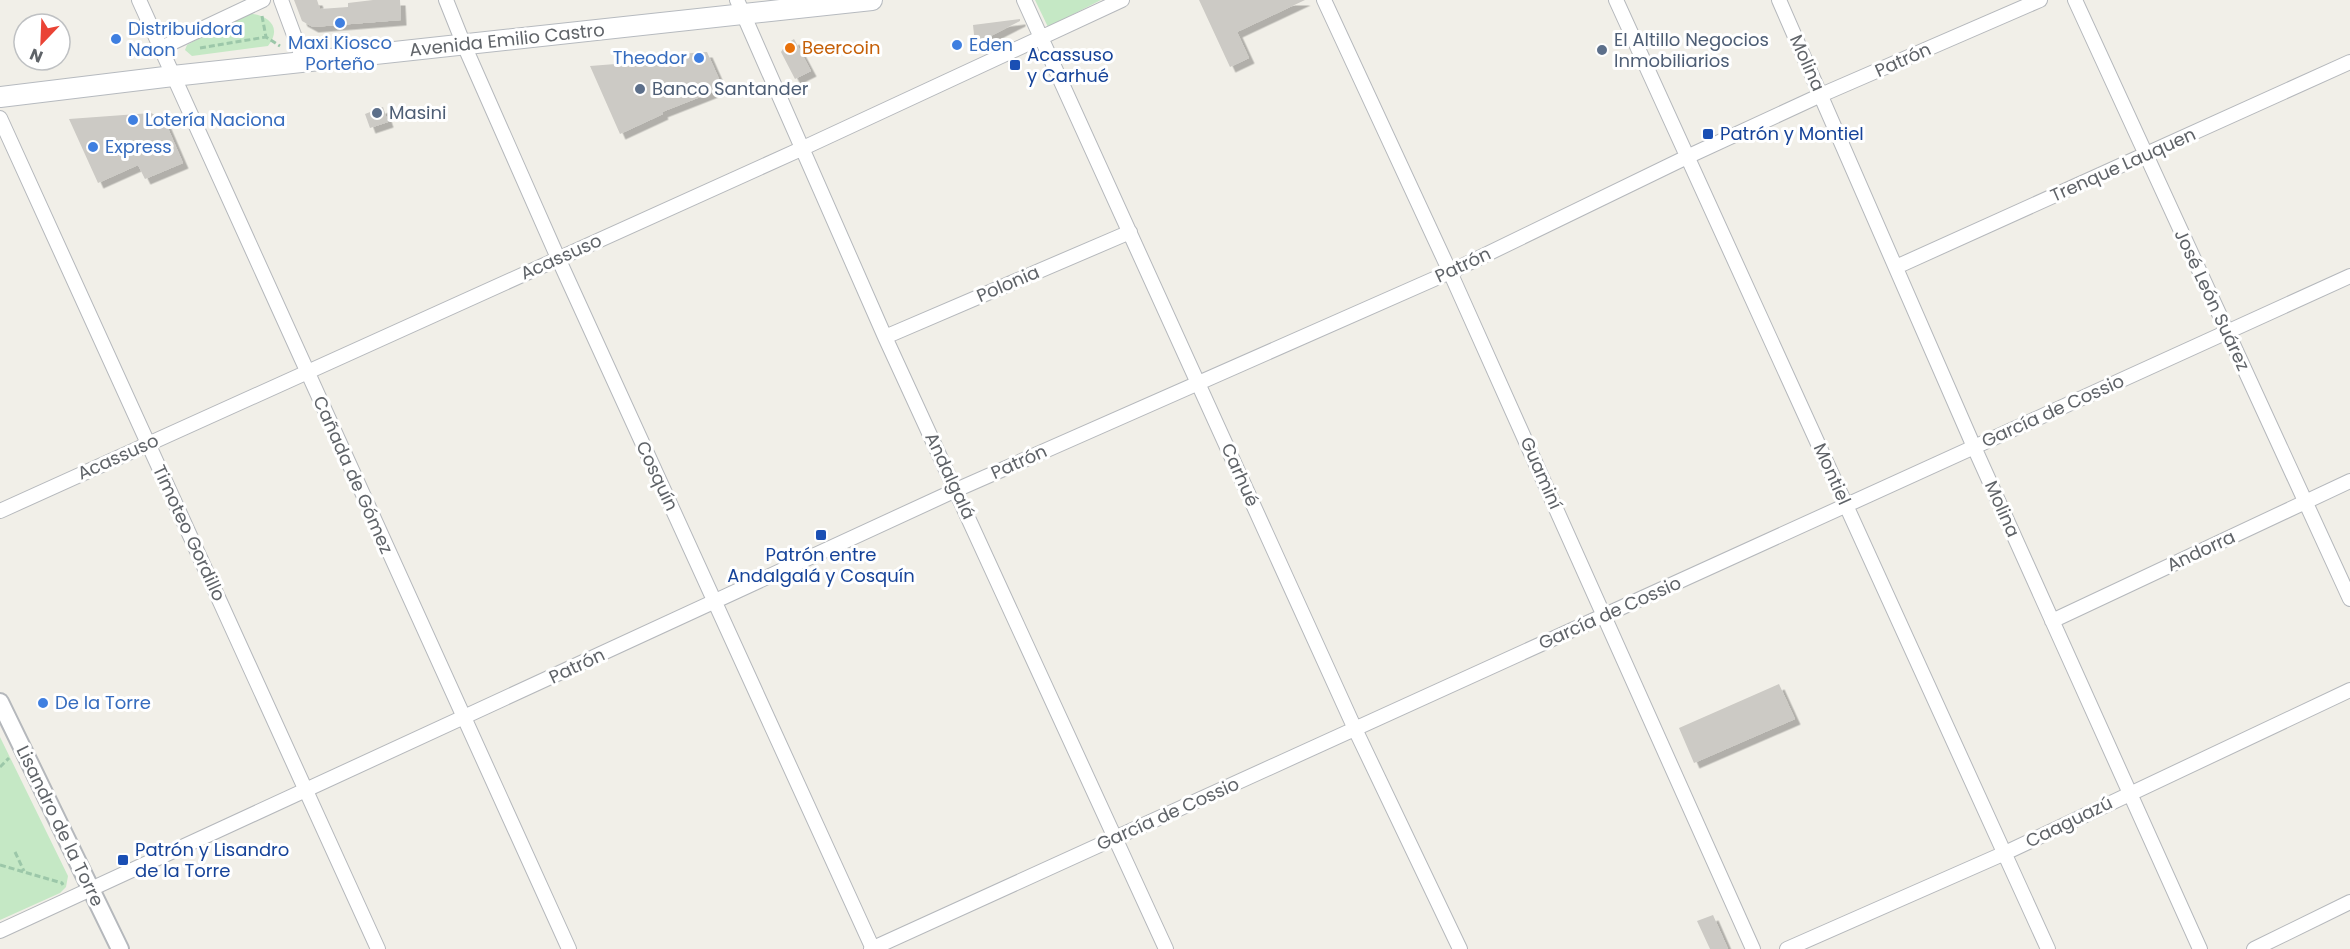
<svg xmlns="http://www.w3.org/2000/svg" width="2350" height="949" font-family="Poppins,sans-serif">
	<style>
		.green { fill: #c5e8c5 }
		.building { fill: #cccac5; filter: url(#shadow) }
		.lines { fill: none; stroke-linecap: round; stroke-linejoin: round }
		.minor-casing { stroke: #b5b8bc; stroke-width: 16 }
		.tertiary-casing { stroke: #b5b8bc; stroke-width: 20 }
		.secondary-casing { stroke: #b6babf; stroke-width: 22 }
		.path { stroke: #9cc7a9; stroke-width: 3; stroke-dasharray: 6 3; stroke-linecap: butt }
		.minor { stroke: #fff; stroke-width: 14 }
		.tertiary { stroke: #fff; stroke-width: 16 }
		.secondary { stroke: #fff; stroke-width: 20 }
		.shop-dot { fill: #3f7fe0; stroke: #fff; stroke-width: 2 }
		.food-dot { fill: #e8710a; stroke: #fff; stroke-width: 2 }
		.service-dot { fill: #5c6f8a; stroke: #fff; stroke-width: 2 }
		.transit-dot { fill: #1a4fb4; stroke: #fff; stroke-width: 2 }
		.labels { text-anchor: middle; stroke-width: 6; stroke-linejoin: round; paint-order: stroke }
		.shop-label { font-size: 18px; fill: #366cbe; stroke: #fff; text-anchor: start }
		.street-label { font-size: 18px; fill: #5f6368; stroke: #fff }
		.service-label { font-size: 18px; fill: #4e5e75; stroke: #fff; text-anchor: start }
		.food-label { font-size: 18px; fill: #c56008; stroke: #fff; text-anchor: start }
		.transit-label { font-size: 18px; fill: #164399; stroke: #fff; text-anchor: start }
	</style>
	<defs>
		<filter id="shadow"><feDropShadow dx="5.5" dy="5.5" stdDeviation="0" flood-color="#0004"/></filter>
	</defs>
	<rect width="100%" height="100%" fill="#f1efe8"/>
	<path class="green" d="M1035 0H1101L1048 27Z
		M243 13C263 13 285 24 268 46L192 56 185 50 187 45Z
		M0 737 68 876 66 887 60 893 0 920Z"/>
	<path class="building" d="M294 0H317L320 9 348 7V3L373 0H400L401 20 313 27 302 21Z
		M1199 0H1305L1237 32 1249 58 1230 67Z
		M1020 19V21L975 44 973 25Z
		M794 39 811 71 795 79 781 52 786 44Z
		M707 52 723 88 662 112 663 114 620 134 590 66 666 60 664 55Z
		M383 107 388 122 370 128 365 114Z
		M151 113 164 119 183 163 145 179 138 165 98 183 69 119Z
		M1779 684 1795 719 1694 763 1679 728Z
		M1713 915 1728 949H1710L1697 921Z"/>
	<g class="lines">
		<g class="minor-casing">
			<path id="minor" d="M139 0 569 949
				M281 0 304 62
				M446 0 464 45 558 258 873 949
				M737 0 885 337 1166 949
				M1024 0 1355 729 1460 949
				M1324 0 1450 272 1753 949
				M1616 0 2048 949
				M1779 0 1974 447 2200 949
				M2075 0 2350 599
				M161 48 263 0
				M0 118 378 949
				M1896 267 2350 62
				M885 337 1130 232
				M0 511 801 149 1122 0
				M2052 621 2350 481
				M0 931 956 490 1450 272 1689 156 1821 95 2040 0
				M871 949 2350 276
				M1787 949 2005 853 2350 690
				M2254 949 2350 902"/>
		</g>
		<g class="tertiary-casing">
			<path id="tertiary" d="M0 702 120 949"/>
		</g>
		<g class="secondary-casing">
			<path id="secondary" d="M0 97 173 76 872 0"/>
		</g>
		<path class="path" d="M262 16 266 37 280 46
			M200 48 266 37
			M0 767 9 758
			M15 852 24 871
			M0 865 62 883 63 885"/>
		<use href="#minor" class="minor"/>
		<use href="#tertiary" class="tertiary"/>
		<use href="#secondary" class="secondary"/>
	</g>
	<g class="shop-dot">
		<circle cx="340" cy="23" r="6"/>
		<circle cx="116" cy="39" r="6"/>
		<circle cx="957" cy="45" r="6"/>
		<circle cx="699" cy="58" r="6"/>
		<circle cx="133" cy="120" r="6"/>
		<circle cx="93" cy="147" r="6"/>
		<circle cx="43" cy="703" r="6"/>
	</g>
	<circle class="food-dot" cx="790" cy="48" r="6"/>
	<g class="service-dot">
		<circle cx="1602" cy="50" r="6"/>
		<circle cx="640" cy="89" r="6"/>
		<circle cx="377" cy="113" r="6"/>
	</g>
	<g class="transit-dot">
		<rect x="1009" y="59" width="12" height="12" rx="3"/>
		<rect x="1702" y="128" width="12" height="12" rx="3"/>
		<rect x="815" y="529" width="12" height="12" rx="3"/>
		<rect x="117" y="854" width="12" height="12" rx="3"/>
	</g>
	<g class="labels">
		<g class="shop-label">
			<text x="128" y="35">Distribuidora<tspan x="128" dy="21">Naon</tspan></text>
			<text x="340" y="49" text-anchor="middle">Maxi Kiosco<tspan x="340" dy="21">Porteño</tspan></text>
			<text x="969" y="51">Eden</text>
			<text x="687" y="64" text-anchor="end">Theodor</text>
			<text x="145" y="126">Lotería Naciona</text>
			<text x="105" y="153">Express</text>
			<text x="55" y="709">De la Torre</text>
		</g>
		<g class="street-label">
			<text transform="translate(507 40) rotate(-6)" y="6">Avenida Emilio Castro</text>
			<text transform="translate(1903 60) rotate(-24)" y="6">Patrón</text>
			<text transform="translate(1807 63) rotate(66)" y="6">Molina</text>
			<text transform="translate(2123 165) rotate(-24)" y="6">Trenque Lauquen</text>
			<text transform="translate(561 257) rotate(-24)" y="6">Acassuso</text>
			<text transform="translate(1463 265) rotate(-25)" y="6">Patrón</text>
			<text transform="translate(1008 284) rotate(-23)" y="6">Polonia</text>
			<text transform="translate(2212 300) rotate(65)" y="6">José León Suárez</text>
			<text transform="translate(2053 411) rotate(-24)" y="6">García de Cossio</text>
			<text transform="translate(118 457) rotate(-24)" y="6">Acassuso</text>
			<text transform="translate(1019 462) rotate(-24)" y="6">Patrón</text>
			<text transform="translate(1541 473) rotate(66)" y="6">Guaminí</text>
			<text transform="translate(1832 474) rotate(66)" y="6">Montiel</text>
			<text transform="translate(353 475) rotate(66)" y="6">Cañada de Gómez</text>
			<text transform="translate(1240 475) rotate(66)" y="6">Carhué</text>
			<text transform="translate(657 476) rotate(65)" y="6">Cosquín</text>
			<text transform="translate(950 476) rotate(65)" y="6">Andalgalá</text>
			<text transform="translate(2002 509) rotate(66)" y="6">Molina</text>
			<text transform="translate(189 533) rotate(65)" y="6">Timoteo Gordillo</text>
			<text transform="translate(2201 551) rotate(-25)" y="6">Andorra</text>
			<text transform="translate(1610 613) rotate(-24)" y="6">García de Cossio</text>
			<text transform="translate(577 666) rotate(-25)" y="6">Patrón</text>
			<text transform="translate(1168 814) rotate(-24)" y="6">García de Cossio</text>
			<text transform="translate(2069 822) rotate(-26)" y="6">Caaguazú</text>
			<text transform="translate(60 826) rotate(64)" y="6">Lisandro de la Torre</text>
		</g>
		<g class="service-label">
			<text x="1614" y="46">El Altillo Negocios<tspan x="1614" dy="21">Inmobiliarios</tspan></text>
			<text x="652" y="95">Banco Santander</text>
			<text x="389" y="119">Masini</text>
		</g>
		<g class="food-label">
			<text x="802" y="54">Beercoin</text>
		</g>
		<g class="transit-label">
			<text x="1027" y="61">Acassuso<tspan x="1027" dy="21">y Carhué</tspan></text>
			<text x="1720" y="140">Patrón y Montiel</text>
			<text x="821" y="561" text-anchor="middle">Patrón entre<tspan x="821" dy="21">Andalgalá y Cosquín</tspan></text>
			<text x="135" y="856">Patrón y Lisandro<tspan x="135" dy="21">de la Torre</tspan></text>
		</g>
	</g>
	<g transform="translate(42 42) rotate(203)"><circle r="28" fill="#ffffff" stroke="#bfc1c3" stroke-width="1.5"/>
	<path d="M0-4.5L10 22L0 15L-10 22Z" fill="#ea4335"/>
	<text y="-9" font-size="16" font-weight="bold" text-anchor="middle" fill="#5f6368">N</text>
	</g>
</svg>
